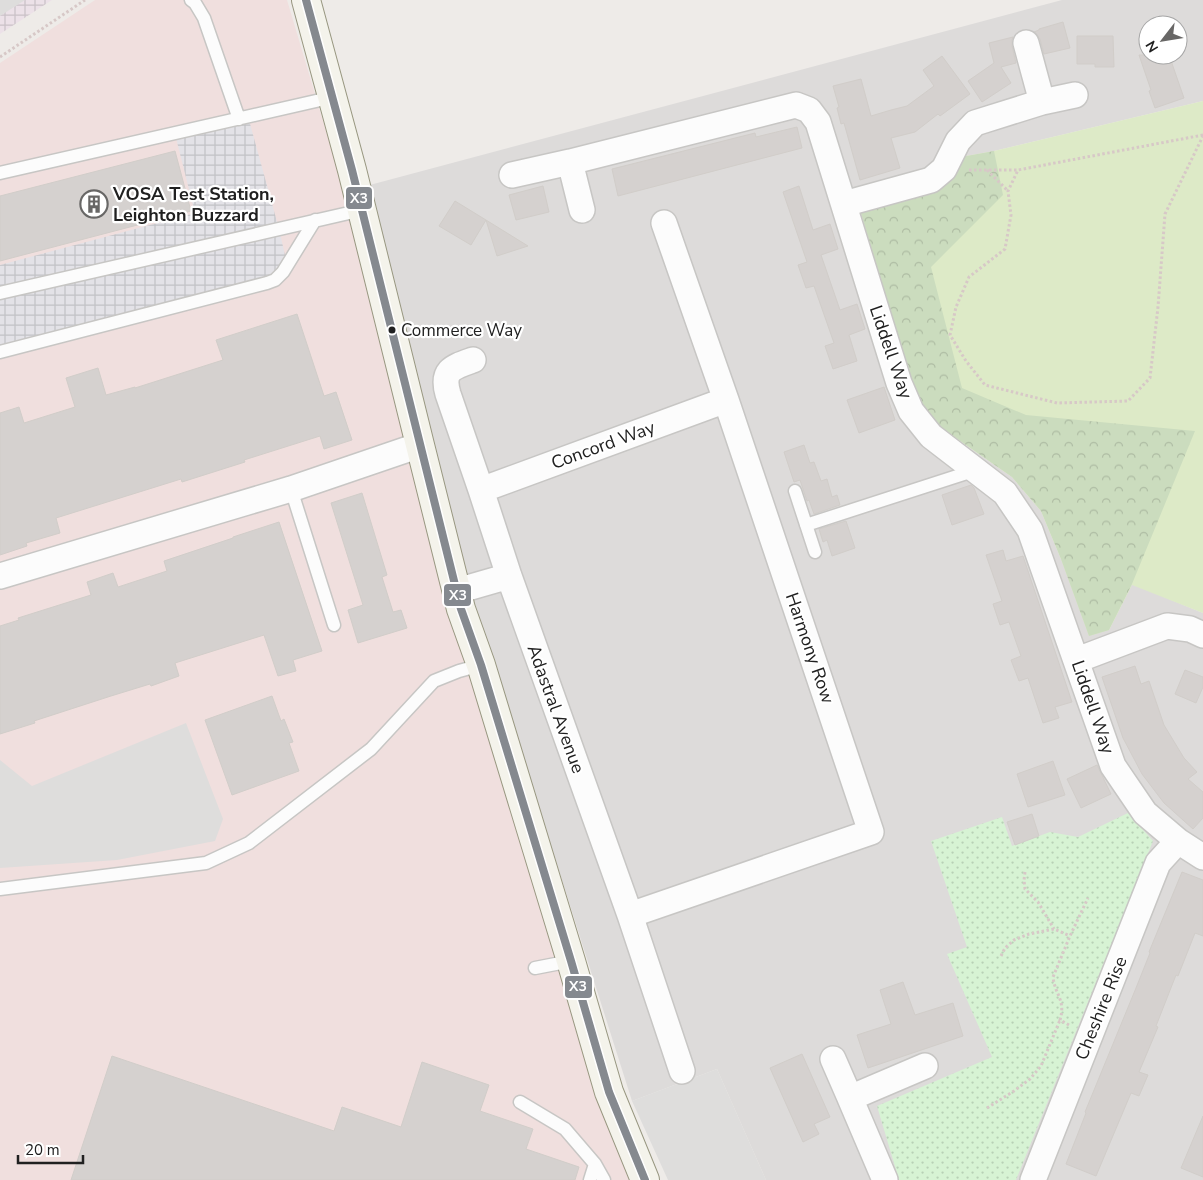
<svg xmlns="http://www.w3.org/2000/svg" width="1203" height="1180" font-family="'Nunito Sans',sans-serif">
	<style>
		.residential { fill: #dddbda; fill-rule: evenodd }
		.commercial { fill: #f0dfde }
		.industrial { fill: url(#industrial-grid) }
		.grass { fill: #ddeac7 }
		.forest { fill: url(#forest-crowns) }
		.park { fill: url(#park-dots) }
		.parking { fill: #dedddc }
		.plaza { fill: url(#plaza-grid) }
		.building { fill: #d5d1cf; stroke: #d1cdc9 }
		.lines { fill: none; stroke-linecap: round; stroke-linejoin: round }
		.lane-casing { stroke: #c7c6c4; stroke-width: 15 }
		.street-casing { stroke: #c7c6c4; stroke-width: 28 }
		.secondary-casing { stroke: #989780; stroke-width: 30 }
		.path { stroke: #d7c8c7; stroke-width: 3; stroke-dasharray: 2.5 2.5; stroke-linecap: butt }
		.lane { stroke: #fcfcfc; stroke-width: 12 }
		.street { stroke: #fcfcfc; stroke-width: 25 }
		.secondary { stroke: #f4f3eb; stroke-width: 28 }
		.bus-1-casing { stroke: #fff; stroke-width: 11 }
		.bus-1 { stroke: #85898f; stroke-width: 8 }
		.bus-dot { fill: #202020; stroke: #fff; stroke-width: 2 }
		.labels { text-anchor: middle; stroke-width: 4.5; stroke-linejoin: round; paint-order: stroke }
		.bus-label { font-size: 17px; fill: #202020; stroke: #fff; text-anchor: start }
		.poi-label { font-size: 18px; font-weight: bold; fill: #202020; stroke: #fff; text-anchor: start }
		.street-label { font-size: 18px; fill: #202020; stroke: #fff }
		.line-badge { stroke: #fff; stroke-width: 2 }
		.badge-label { font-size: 14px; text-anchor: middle; font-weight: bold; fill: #fff }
	</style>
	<defs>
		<pattern id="industrial-grid" width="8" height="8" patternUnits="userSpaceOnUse" patternTransform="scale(1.25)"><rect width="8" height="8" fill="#ece1e8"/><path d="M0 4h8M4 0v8" fill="none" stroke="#cac1c7"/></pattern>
		<pattern id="forest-crowns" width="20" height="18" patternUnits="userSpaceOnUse" patternTransform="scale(1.25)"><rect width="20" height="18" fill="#cbdcbe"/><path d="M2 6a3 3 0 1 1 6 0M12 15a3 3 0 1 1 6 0" fill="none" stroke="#aebca3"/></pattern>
		<pattern id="park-dots" width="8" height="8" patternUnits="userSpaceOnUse" patternTransform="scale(1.25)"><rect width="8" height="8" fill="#d7f3d4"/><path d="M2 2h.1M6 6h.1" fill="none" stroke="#b8d0b6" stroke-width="1.8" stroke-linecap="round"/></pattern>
		<pattern id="plaza-grid" width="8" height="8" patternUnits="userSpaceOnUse" patternTransform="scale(1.25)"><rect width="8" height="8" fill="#e3e2e7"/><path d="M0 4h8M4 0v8" fill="none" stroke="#c2c2c6"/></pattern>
	</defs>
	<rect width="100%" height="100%" fill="#eeebe8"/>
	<path class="residential" d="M1062 0H1203V101L994 151 961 157 931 194 860 210 933 422 1012 477 1041 511 1061 559 1109 630 1132 584 1203 613V1180H766L717 1069 632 1101 491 656 474 607 366 186ZM1148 25H1178V55H1148Z"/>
	<path class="commercial" d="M95 0H287L484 661 645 1180H0V63Z"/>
	<path class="industrial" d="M0 0H52L0 34Z"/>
	<path class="grass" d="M1203 101V613L1132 585 1109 630 1089 636 1061 559 1041 511 1012 477 933 422 860 210 931 194 961 157 994 151Z"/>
	<path class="forest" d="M994 151 1003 195 931 267 962 388 1026 415 1195 431 1132 584 1109 630 1089 636 1061 559 1041 511 1012 477 933 422 911 383 860 210 931 194 961 157Z"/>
	<path class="park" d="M1128 813 1153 841 1016 1180H899L877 1106 992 1057 947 954 967 947 931 841 1002 817 1012 846 1050 832 1078 837Z"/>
	<path class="parking" d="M0 0H25L0 16Z
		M186 723 223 819 215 841 117 860 0 868V760L32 786Z
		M717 1069 766 1180H668L632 1101Z"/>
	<path class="plaza" d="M249 120 279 229 287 264 274 278 0 348V265L195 213 176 138Z"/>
	<path class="building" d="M1063 22 1070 48 1044 54 1040 39 1034 32 1039 30V29Z
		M1077 36H1113L1114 67H1095V64H1077Z
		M1013 37 1012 40V46L1016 63 1001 67 1011 83 982 102 968 81 994 63 989 43Z
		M1139 55H1169L1184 98 1155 108 1149 91 1151 90Z
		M942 56 970 94 940 116 938 114 915 132 891 138 900 168 860 180 844 123 841 124 837 108 839 107 833 86 861 79 871 116 891 110 907 106 934 86 923 70Z
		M797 127 802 148 618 196 612 169 755 133 756 137Z
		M175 151 191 211 0 261V196Z
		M543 186 549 212 516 220 509 195Z
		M799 186 813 230 830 224 838 249 821 255 840 310 857 304 865 329 849 335 857 361 833 369 825 346 834 343 814 286 806 288 798 265 807 262 783 192Z
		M455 201 486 220 528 246 497 256 486 220 471 245 439 226Z
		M297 314 324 396 336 392 352 440 324 449 320 436 244 460 245 462 182 482 181 479 56 518 60 533 26 543 27 546 0 555V413L19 407 24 423 75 407 66 378 98 368 106 395 135 387V388L223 360 216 340Z
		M884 387 895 420 859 433 847 400Z
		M804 445 810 463 814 462 821 481 827 479 832 497 837 495 840 505 814 514 809 500 807 501 800 480 794 482 784 452Z
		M971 485 974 488 984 514 952 525 942 495Z
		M362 493 387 575 382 577 393 612 401 610 407 628 358 643 348 610 363 605 331 503Z
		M846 521 855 548 832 556 827 540 823 542 819 529Z
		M279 522 322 651 293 660 296 671 278 676 264 635 175 663 179 676 151 686 150 684 111 696 34 721 35 723 0 734V626L19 620 18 618 91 595 87 582 113 573 118 587 167 571 164 561 233 538V537Z
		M1003 550 1006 561 1023 556 1072 702 1055 707 1059 718 1043 723 1028 678 1019 681 1011 660 1021 656 1009 622 1000 625 993 604 1002 601 986 555Z
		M1135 666 1141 684 1149 681 1164 725 1184 758 1197 772 1188 779 1203 792V818L1193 829 1164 803 1142 774 1123 738 1102 677Z
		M1185 670 1203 677V687L1196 703 1175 694Z
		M272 696 281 721 284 719 293 742 289 743 299 771 232 795 205 720Z
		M1053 761 1065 795 1028 807 1017 774Z
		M1097 765 1111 794 1081 808 1067 779Z
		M1032 814 1039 836 1015 845 1007 822Z
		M1182 872 1203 880V936L1195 933 1178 976 1176 975 1156 1026 1158 1027 1139 1072 1148 1075 1139 1096 1131 1093 1096 1176 1066 1164 1086 1113 1085 1112 1136 988 1150 953 1149 952Z
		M903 982 915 1015 953 1003 963 1036 868 1068 857 1035 891 1024 880 990Z
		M802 1054 830 1117 814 1124 819 1134 803 1142 770 1068Z
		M112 1056 334 1131 342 1107 401 1127 422 1062 489 1085 480 1111 533 1129 526 1149 579 1167 575 1180H71Z
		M1203 1116V1177L1181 1168Z"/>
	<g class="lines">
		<g class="lane-casing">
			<path id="lane" d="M191 0 195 3 204 18 239 119
				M0 173 316 101 332 97
				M0 293 362 210
				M0 352 267 283 275 280 283 272 315 220
				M291 489 334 625
				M795 491 815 552
				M806 525 976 470
				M0 889 206 863 249 843 371 749 434 681 459 671 481 665
				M535 968 571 961
				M520 1102 565 1129 595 1164 604 1180
				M590 1180 595 1164"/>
		</g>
		<g class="street-casing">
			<path id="street" d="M1026 43 1042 102
				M512 175 570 162
				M844 204 931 180 944 169 958 141 975 123 1042 102 1075 95
				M582 210 570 162 796 105 809 110 818 122 899 383 911 411 931 436 1005 493 1030 530 1113 766 1145 813 1178 841 1203 857
				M473 360C453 367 441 370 448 394L481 490 509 576 630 915 682 1071
				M481 490 726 400
				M0 576 291 489 420 445
				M457 591 509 576
				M1077 660 1167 626 1190 629 1203 635
				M630 915 871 832 726 400 664 223
				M833 1059 850 1098
				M885 1180 850 1098 925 1066
				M1033 1180 1158 863 1178 841"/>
		</g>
		<g class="secondary-casing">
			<path id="secondary" d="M306 0 352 170 420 445 461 609 481 665 571 961 609 1092 645 1180"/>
		</g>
		<path class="path" d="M0 57 85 0
			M1203 135 1018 170 1008 191 1011 215 1005 249 969 277 956 307 950 335 966 361 985 385 1057 403 1128 401 1150 378 1158 307 1165 214 1203 136
			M969 170H1018
			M987 170 1008 191
			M1025 872 1024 880 1025 889 1038 902 1054 929
			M1001 956 1005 948 1014 940 1029 934 1054 929 1070 936
			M1069 1025 1060 1020C1066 1000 1055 995 1053 977L1070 936 1088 898
			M987 1108 1014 1091 1030 1079 1041 1066 1060 1020"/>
		<use href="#lane" class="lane"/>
		<use href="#street" class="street"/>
		<use href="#secondary" class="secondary"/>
		<g class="bus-1-casing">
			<path id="bus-1" d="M306 0 352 170 461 609 481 665 571 961 609 1092 645 1180"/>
		</g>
		<use href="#bus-1" class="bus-1"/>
	</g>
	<defs>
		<g id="building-ring" transform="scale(1.4375)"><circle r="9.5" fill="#fff" stroke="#686766" stroke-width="1.5"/><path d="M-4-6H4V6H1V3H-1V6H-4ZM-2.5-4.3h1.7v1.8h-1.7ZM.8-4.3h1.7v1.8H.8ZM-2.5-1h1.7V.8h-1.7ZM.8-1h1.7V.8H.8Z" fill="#686766"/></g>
	</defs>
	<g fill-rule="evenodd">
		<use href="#building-ring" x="94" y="204"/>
	</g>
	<circle class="bus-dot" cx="392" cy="330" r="4.5"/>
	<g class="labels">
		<g class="bus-label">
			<text x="401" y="336">Commerce Way</text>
		</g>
		<g class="poi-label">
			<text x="113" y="200">VOSA Test Station,<tspan x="113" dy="21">Leighton Buzzard</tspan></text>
		</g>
		<g class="street-label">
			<text transform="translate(891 352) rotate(71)" y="6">Liddell Way</text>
			<text transform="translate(603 445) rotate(-20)" y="6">Concord Way</text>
			<text transform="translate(810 648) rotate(71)" y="6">Harmony Row</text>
			<text transform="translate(1093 707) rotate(71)" y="6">Liddell Way</text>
			<text transform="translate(556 709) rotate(70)" y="6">Adastral Avenue</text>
			<text transform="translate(1101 1008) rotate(-68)" y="6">Cheshire Rise</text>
		</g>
	</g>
	<g class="line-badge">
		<rect x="345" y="186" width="28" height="24" rx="5" fill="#85898f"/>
		<rect x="443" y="583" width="29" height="24" rx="5" fill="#85898f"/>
		<rect x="564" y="975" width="29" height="24" rx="5" fill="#85898f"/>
	</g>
	<g class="badge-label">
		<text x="359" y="203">X3</text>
		<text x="458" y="600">X3</text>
		<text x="578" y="991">X3</text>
	</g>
	<g transform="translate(1163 40) rotate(239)"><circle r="24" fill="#ffffff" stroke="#a6a6a6"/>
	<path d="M0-4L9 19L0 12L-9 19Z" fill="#686766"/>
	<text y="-8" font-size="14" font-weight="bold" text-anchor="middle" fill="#202020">N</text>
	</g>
	<path d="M18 1155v8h65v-8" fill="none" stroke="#202020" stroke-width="2.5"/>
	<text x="25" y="1155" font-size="15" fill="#202020" stroke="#ffffff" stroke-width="4" paint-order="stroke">20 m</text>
</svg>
